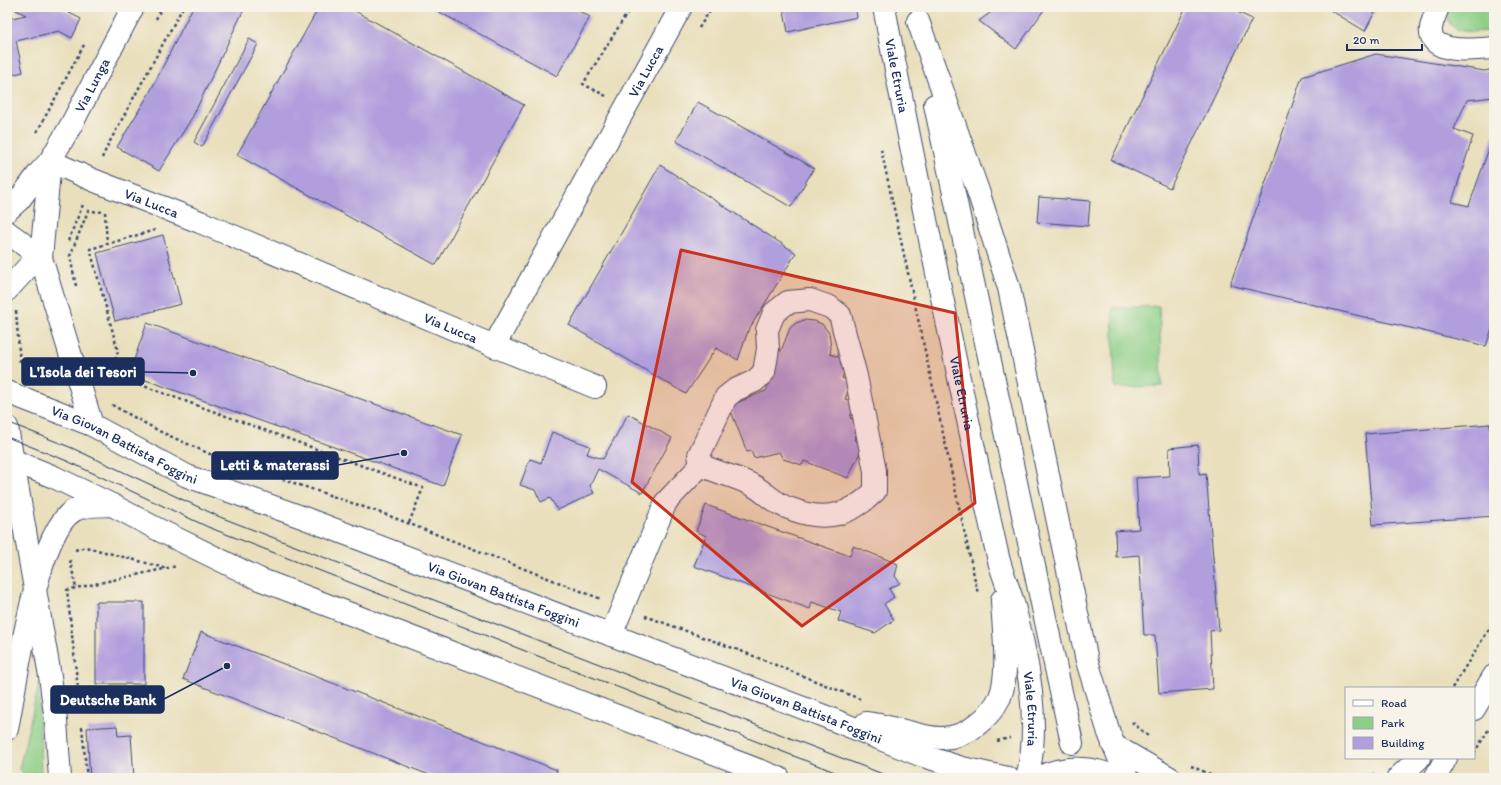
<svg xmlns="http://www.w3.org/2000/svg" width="1501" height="785" font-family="Itim,sans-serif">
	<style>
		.green { fill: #8dcf87; stroke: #547f72 }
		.building { fill: #b09edd }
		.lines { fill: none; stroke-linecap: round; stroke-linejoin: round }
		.minor-casing { stroke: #3a496c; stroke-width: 24 }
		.major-casing { stroke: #3a496c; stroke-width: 24 }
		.path { stroke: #3a496c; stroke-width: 2.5; stroke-dasharray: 3 3; stroke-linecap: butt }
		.minor { stroke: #fff; stroke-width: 22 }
		.major { stroke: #fff; stroke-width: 22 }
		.tram { stroke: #1b2f5e; stroke-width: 1 }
		.marked { fill: #c8321e; fill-opacity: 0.2; stroke: #c8321e; stroke-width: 3; stroke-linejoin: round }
		.labels { text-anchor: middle; stroke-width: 3.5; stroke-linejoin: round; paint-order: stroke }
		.street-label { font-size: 14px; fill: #1b2f5e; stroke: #f7f3e8 }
		.leader { fill: none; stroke: #1b2f5e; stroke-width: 1.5 }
		.callout-dot { fill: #1b2f5e; stroke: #f7f3e8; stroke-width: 1.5 }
		.callout { fill: #1b2f5e; stroke: #1b2f5e; stroke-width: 1.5 }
		.callout-label { font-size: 15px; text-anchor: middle; font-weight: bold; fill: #fff }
	</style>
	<rect width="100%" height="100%" fill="#f7f3e8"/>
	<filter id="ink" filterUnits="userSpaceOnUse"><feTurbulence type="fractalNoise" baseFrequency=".025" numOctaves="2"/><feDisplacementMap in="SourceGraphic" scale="8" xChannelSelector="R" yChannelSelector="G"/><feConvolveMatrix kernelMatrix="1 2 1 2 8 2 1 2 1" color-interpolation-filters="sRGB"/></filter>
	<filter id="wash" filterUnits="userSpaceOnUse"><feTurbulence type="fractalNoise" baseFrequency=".012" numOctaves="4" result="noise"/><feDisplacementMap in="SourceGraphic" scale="16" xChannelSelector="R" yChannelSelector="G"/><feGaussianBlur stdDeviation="0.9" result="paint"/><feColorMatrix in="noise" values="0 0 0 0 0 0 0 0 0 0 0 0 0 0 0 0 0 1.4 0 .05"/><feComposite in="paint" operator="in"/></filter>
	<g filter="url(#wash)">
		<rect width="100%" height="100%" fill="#e9dfbc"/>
		<path class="green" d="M1448 7H1494V31C1474 31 1442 38 1448 7Z
			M1159 306 1162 386 1115 388 1112 308Z
			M39 683 41 778H27L19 769Z"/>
		<g id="blocks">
			<path class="building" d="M18 7H58L81 19 72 38 59 31 16 41 23 72 7 76V19L26 15 16 10Z
				M193 7H245L193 116 159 171 117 147 150 92Z
				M319 7H348L524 105 436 265 237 155Z
				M430 7H571L590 17 557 76Z
				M783 7H855L857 17 788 32Z
				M998 7H1046L1016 49 979 21Z
				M1186 7H1227L1252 19 1170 188 1111 160Z
				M1325 7H1376L1377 8 1365 31Z
				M249 39 258 44 202 147 194 142Z
				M1376 54 1485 71 1494 69V97L1467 100 1454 129 1473 136 1452 202 1469 206 1494 134V323L1486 346 1230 285 1302 77Z
				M698 102 814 168 791 207 676 141Z
				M660 165 796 253 748 331 738 360 716 348 686 394 569 325Z
				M1039 197 1090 201 1088 226 1037 222Z
				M163 235 181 304 115 321 97 253Z
				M804 320 814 321 822 324 829 333 831 348 830 354 849 360 842 378 852 382 845 399 855 402 850 418 861 422 854 440 864 444 848 478 804 461 802 465 783 459 779 452 754 458 751 451 747 452 729 406 766 391 775 368 777 350 781 351 790 328 796 323Z
				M147 323 462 435 443 486 129 374Z
				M628 414 672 438 642 493 598 469 590 486 594 493 558 510 550 498 541 502 535 490 520 485 530 459 541 463 552 432 590 446 587 454 603 459Z
				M1490 424 1494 468V516L1373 525 1365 434Z
				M1198 445 1199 474 1206 473 1219 630 1210 631 1213 689 1159 693 1155 635H1144L1139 555 1116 557 1115 531 1139 529 1136 478 1170 476 1169 448Z
				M706 505 850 556 853 546 898 564 895 576 900 583 889 589 894 597 884 604 894 620 875 633 838 621 841 612 812 602 810 609 694 566 706 536 696 531Z
				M96 602H144V684H96Z
				M201 632 557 770 554 778H437L183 679Z
				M117 726 118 736 131 735 134 778H90L87 728Z"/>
		</g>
	</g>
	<g filter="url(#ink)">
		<use href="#blocks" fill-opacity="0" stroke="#3a496c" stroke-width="1"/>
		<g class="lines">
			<g class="minor-casing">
				<g id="minor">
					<path d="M1438 7C1436 13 1432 21 1431 28 1427 56 1478 49 1494 48"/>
					<path id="s1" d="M50 161 93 180 200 222 494 346 681 7"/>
					<path id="s2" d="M7 211 19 200 39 173 50 161 70 127 133 7"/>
					<path d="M7 232 18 240 41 258 92 425"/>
					<path d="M41 258 50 161"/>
					<path d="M7 290 30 265 41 258"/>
					<path d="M494 346 595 387"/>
					<path d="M7 427 50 676 56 721 60 778"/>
					<path d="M611 635 666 502 701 465 699 455 726 397 735 390 755 381 764 372 768 349 767 330 774 313 788 302 810 300 830 307 840 315 856 376 875 471V491C851 515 826 522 794 510 789 508 784 507 780 504 770 499 762 490 752 485 735 476 717 473 701 465"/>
					<path d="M1474 709 1494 676"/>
					<path d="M7 729C16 684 36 534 73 511 84 504 100 506 112 505"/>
					<path d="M1113 745 1170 778"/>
					<path d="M1398 778 1419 758"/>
					<path d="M1435 778 1446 758"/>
				</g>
			</g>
			<g class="major-casing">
				<g id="major">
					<path id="s3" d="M884 7C913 163 946 318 979 472 986 502 992 532 999 561 1003 576 1010 591 1014 606 1028 660 1041 724 1027 778"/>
					<path d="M918 21 979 194 1009 288 1087 661 1109 733 1127 778"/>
					<path d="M935 105 1072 743"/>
					<path id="s4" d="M7 392 92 425 187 476 299 516 824 716 920 755 962 768 1008 778"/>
					<path d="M7 458 54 477 112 505 161 531 259 579 779 778"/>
					<path d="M866 723C876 724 886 726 896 729 911 732 925 738 941 738 955 738 969 732 979 723 988 716 995 707 1000 697 1010 672 1003 628 1002 600"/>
					<path d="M1038 778C1063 765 1093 766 1118 778"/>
				</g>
			</g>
			<path class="path" d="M156 19 162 7
				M699 28 710 10 706 7
				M606 96 583 84 631 7
				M37 132 85 43
				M881 149 978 594
				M102 158 108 145 183 7
				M105 212 107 244
				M155 230 90 249 118 351 111 374 423 488 409 523
				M68 241 84 202
				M76 286 70 256 88 211 104 212
				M16 311 20 364
				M101 373 111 374
				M112 405 161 432 210 454 387 515 601 599
				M75 550 86 547 165 568
				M70 560 76 588
				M645 616 741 651 860 699
				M1452 688 1494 621
				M79 698 67 590 177 566
				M1132 722 1149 737
				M82 727 87 778
				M997 741 1010 738
				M1474 753 1489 729
				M1191 766 1219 778
				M1194 775 1202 778
				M1366 778 1375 774"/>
			<use href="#minor" class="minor"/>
			<use href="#major" class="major"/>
			<path class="tram" d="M7 422 72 448 220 517 893 778
				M7 437 67 461 208 527 850 778"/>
		</g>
	</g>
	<path class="marked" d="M681 250 955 313 975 503 802 626 632 482Z"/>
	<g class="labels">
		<g class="street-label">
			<text dy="5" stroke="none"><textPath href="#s1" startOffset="795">Via Lucca</textPath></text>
			<text dy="5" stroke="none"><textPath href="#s3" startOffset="70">Viale Etruria</textPath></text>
			<text dy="5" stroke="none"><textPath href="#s2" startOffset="153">Via Lunga</textPath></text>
			<text dy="5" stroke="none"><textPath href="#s1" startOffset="110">Via Lucca</textPath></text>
			<text dy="5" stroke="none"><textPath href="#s1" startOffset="434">Via Lucca</textPath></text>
			<text dy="5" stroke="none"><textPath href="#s3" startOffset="394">Viale Etruria</textPath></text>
			<text dy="5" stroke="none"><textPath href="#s4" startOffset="129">Via Giovan Battista Foggini</textPath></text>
			<text dy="5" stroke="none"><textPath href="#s4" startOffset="537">Via Giovan Battista Foggini</textPath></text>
			<text dy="5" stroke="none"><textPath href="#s3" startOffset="718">Viale Etruria</textPath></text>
			<text dy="5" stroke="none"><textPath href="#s4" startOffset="861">Via Giovan Battista Foggini</textPath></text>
		</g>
	</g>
	<path class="leader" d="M193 373L144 372M404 453L338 465M227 666L164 699"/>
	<g class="callout-dot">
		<circle cx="193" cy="373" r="4"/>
		<circle cx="404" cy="453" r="4"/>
		<circle cx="227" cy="666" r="4"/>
	</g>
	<g class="callout">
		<rect x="22" y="358" width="122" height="27" rx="4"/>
		<rect x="212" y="452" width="126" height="27" rx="4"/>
		<rect x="51" y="686" width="113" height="27" rx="4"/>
	</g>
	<g class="callout-label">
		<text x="83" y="377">L'Isola dei Tesori</text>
		<text x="275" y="470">Letti &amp; materassi</text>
		<text x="108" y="705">Deutsche Bank</text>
	</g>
	<rect width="1501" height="785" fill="none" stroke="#f7f3e8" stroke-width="24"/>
	<rect x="1345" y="687" width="130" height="72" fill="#f7f3e8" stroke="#9fa5b1"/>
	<rect x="1353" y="700" width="20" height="6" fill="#ffffff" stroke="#9fa5b1"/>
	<text x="1381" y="707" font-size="12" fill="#1b2f5e">Road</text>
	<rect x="1353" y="717" width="20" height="12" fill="#8dcf87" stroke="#9fa5b1"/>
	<text x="1381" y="727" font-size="12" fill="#1b2f5e">Park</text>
	<rect x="1353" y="737" width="20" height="12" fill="#b09edd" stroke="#9fa5b1"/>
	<text x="1381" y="747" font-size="12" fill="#1b2f5e">Building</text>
	<path d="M1347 44v6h75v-6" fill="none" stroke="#1b2f5e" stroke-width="2"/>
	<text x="1353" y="44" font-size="12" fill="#1b2f5e" stroke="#f7f3e8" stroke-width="3" paint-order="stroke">20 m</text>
</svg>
